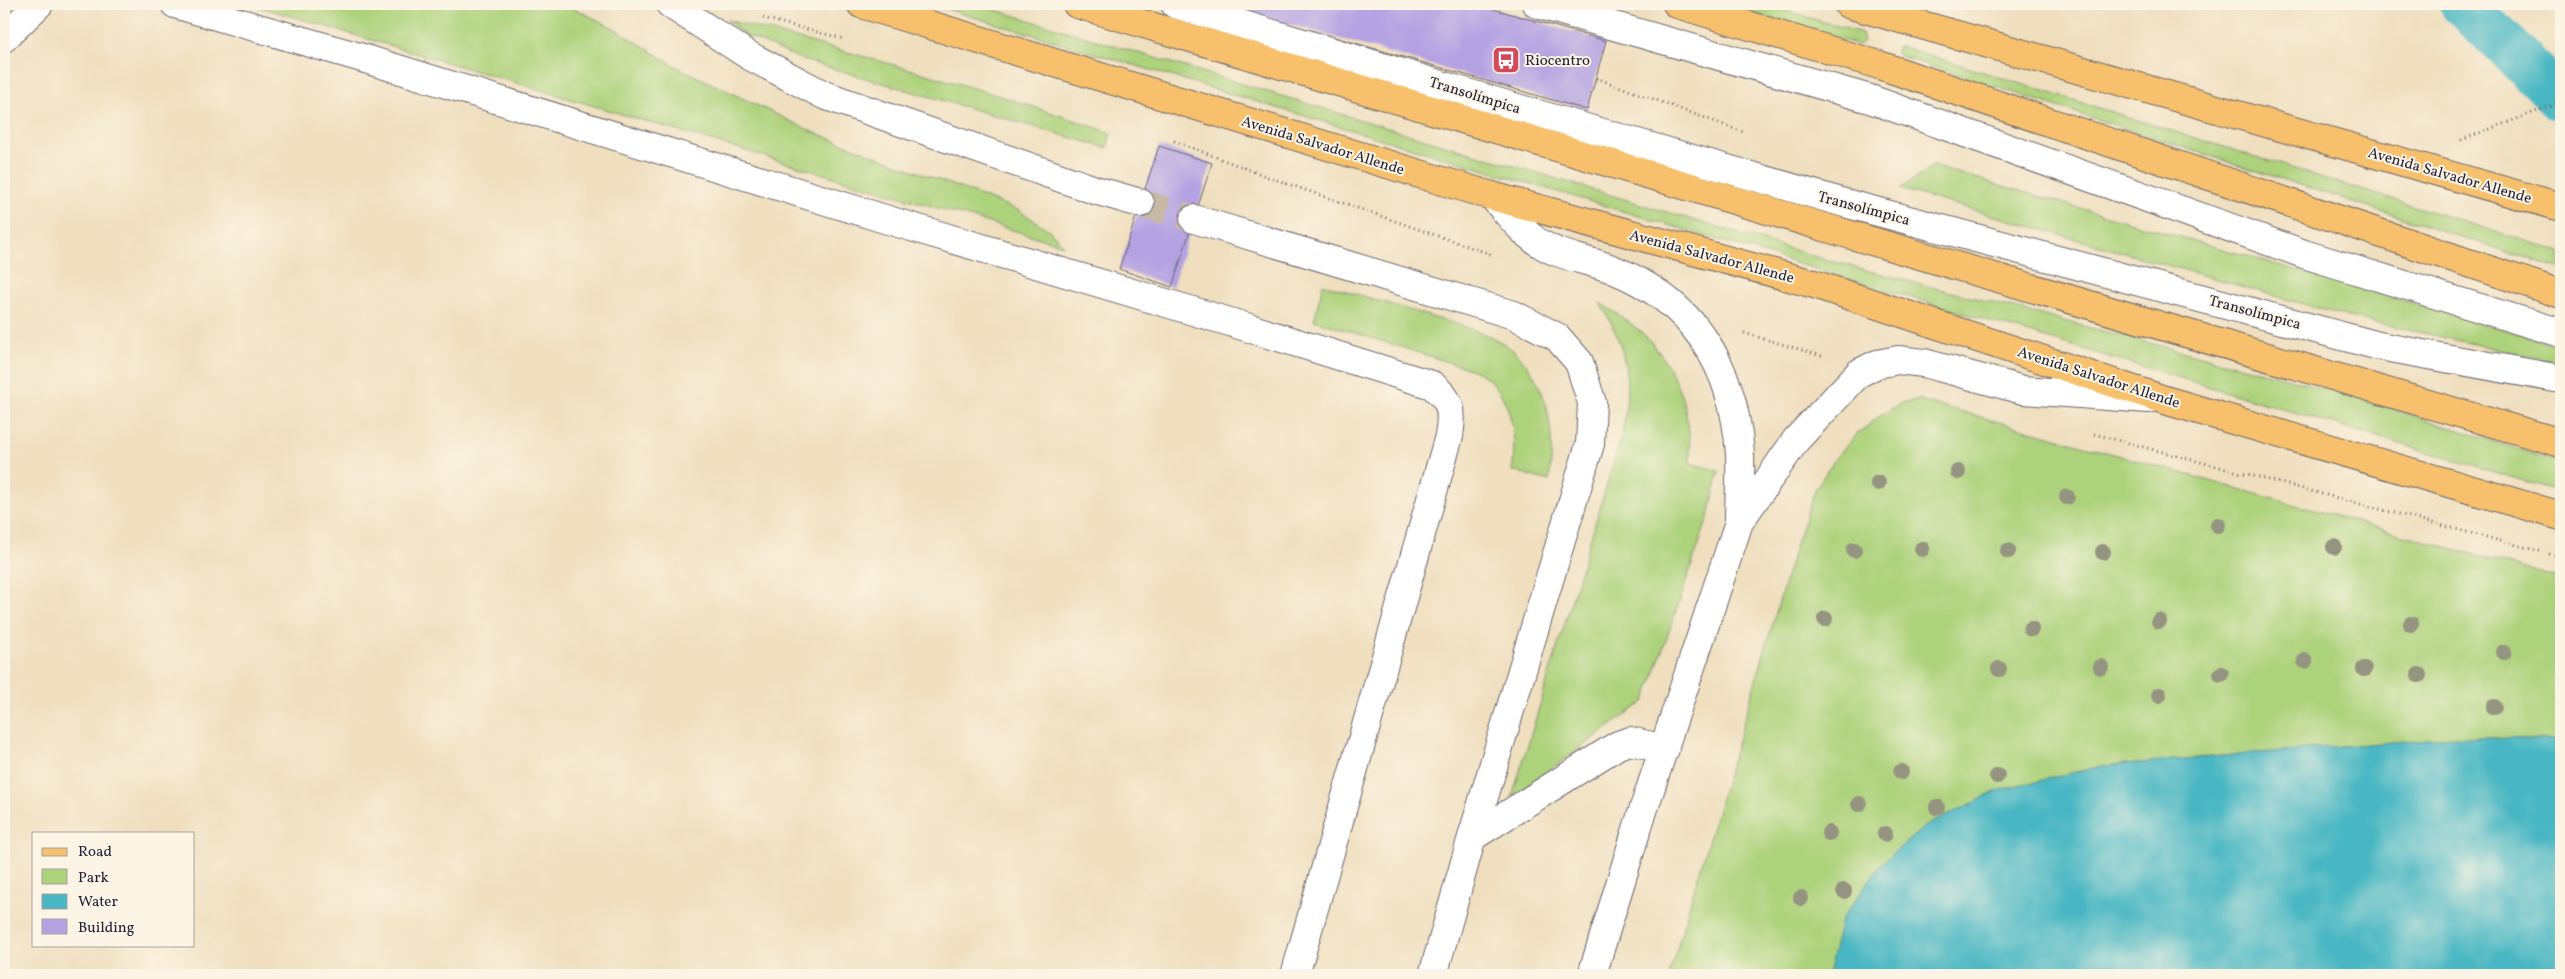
<svg xmlns="http://www.w3.org/2000/svg" width="2565" height="979" font-family="Vollkorn,serif">
	<style>
		.green { fill: #add27c; stroke: #687a5c }
		.water { fill: #49b7c3; stroke: #366c7f }
		.lines { fill: none; stroke-linecap: round; stroke-linejoin: round }
		.canal { stroke: #49b7c3; stroke-width: 46 }
		.building { fill: #b3a1e2 }
		.minor-tunnel { stroke: #c6b9a5; stroke-width: 28; stroke-dasharray: 28 14; stroke-linecap: butt }
		.minor-casing { stroke: #6a6469; stroke-width: 30 }
		.major-casing { stroke: #6a6469; stroke-width: 30 }
		.highway-casing { stroke: #6a6469; stroke-width: 30 }
		.path { stroke: #6a6469; stroke-width: 3; stroke-dasharray: 1 4; stroke-linecap: butt }
		.minor { stroke: #fff; stroke-width: 28 }
		.major { stroke: #f7c06c; stroke-width: 28 }
		.highway { stroke: #f7c06c; stroke-width: 28 }
		.tree { fill: #959481 }
		.labels { text-anchor: middle; stroke-width: 4; stroke-linejoin: round; paint-order: stroke }
		.poi-label { font-size: 15px; fill: #22223b; stroke: #fcf5e5; text-anchor: start }
		.street-label { font-size: 15px; fill: #22223b; stroke: #fcf5e5 }
	</style>
	<rect width="100%" height="100%" fill="#fcf5e5"/>
	<filter id="ink" filterUnits="userSpaceOnUse"><feTurbulence type="fractalNoise" baseFrequency=".02" numOctaves="2"/><feDisplacementMap in="SourceGraphic" scale="10" xChannelSelector="R" yChannelSelector="G"/><feConvolveMatrix kernelMatrix="1 2 1 2 8 2 1 2 1" color-interpolation-filters="sRGB"/></filter>
	<filter id="wash" filterUnits="userSpaceOnUse"><feTurbulence type="fractalNoise" baseFrequency=".0096" numOctaves="4" result="noise"/><feDisplacementMap in="SourceGraphic" scale="20" xChannelSelector="R" yChannelSelector="G"/><feGaussianBlur stdDeviation="1.12" result="paint"/><feColorMatrix in="noise" values="0 0 0 0 0 0 0 0 0 0 0 0 0 0 0 0 0 1.4 0 .05"/><feComposite in="paint" operator="in"/></filter>
	<g filter="url(#wash)">
		<rect width="100%" height="100%" fill="#efdfbf"/>
		<path class="green" d="M250 4H565L614 28 675 66 813 132 1018 210 1049 230 1063 245Z
			M930 4H976L1823 259 2336 391 2561 463V492Z
			M1722 4H1762L1862 33 1864 41 1859 45Z
			M727 20C856 54 985 88 1111 133L1107 148 803 60 745 35Z
			M1897 47H1903L2561 252V269L1900 56 1896 53Z
			M1933 166 2561 346V363L2349 317 1900 189Z
			M1323 284C1357 294 1391 305 1425 315 1454 324 1493 332 1516 353 1551 386 1555 438 1549 481L1512 471C1517 439 1513 399 1486 377 1480 372 1471 370 1464 367L1314 320Z
			M1600 303C1614 312 1629 321 1641 332 1677 365 1692 414 1690 463L1719 471 1710 512 1645 701 1512 797 1621 438C1632 385 1629 350 1600 303Z
			M1920 400 2561 579V740L2454 737 2102 766 1997 791 1924 827 1842 920 1828 975H1669L1797 541 1815 490 1836 457 1857 434 1881 415 1901 403Z"/>
		<path class="water" d="M2454 737 2561 740V975H1828L1841 920 1882 863 1924 827 1997 791 2102 766Z"/>
		<g class="lines">
			<path class="canal" d="M2463 4 2561 99"/>
		</g>
		<g id="blocks">
			<path class="building" d="M1220 4H1476L1606 41 1587 110Z
				M1159 146 1212 163 1172 287 1119 269Z"/>
		</g>
	</g>
	<g filter="url(#ink)">
		<use href="#blocks" fill-opacity="0" stroke="#6a6469" stroke-width="1"/>
		<g class="lines">
			<path class="minor-tunnel" d="M1140 203 1194 219"/>
			<g class="minor-casing">
				<path id="minor" d="M175 4 359 57 898 223 1233 323 1432 385C1452 401 1453 411 1449 436L1295 975
					M670 4 748 55 824 95 1095 190 1140 203
					M1175 4 1517 108 1841 202 2379 346 2561 379
					M1537 4 1870 99 2304 254 2561 333
					M4 38 39 4
					M1492 196C1507 212 1522 233 1541 244 1562 257 1589 260 1612 269 1695 302 1734 367 1740 454 1741 477 1739 500 1739 522
					M1194 219 1514 315 1557 337 1579 362 1592 403 1590 444 1472 837 1433 975
					M1472 837 1618 745 1630 741 1665 749
					M1592 975 1636 832 1739 522 1796 440 1859 373 1877 364 1898 360 1924 363 2023 390 2149 399"/>
			</g>
			<g class="major-casing">
				<path id="major" d="M861 4 1492 196 1814 284 2168 401 2561 516
					M1848 4 2561 207"/>
			</g>
			<g class="highway-casing">
				<path id="highway" d="M1077 4 1834 230 2561 443
					M1677 4 1879 65 2561 294"/>
			</g>
			<path class="path" d="M763 18 844 39
				M1596 78 1743 132
				M2461 140 2561 102
				M1174 141 1268 177 1493 255
				M1744 333 1822 356
				M2094 434 2543 552
				M2549 554 2561 557"/>
			<use href="#minor" class="minor"/>
			<use href="#major" class="major"/>
			<use href="#highway" class="highway"/>
		</g>
		<g class="tree">
			<circle cx="1958" cy="472" r="8"/>
			<circle cx="1878" cy="483" r="8"/>
			<circle cx="2067" cy="497" r="8"/>
			<circle cx="2218" cy="525" r="8"/>
			<circle cx="2334" cy="547" r="8"/>
			<circle cx="1922" cy="549" r="8"/>
			<circle cx="1854" cy="550" r="8"/>
			<circle cx="2008" cy="551" r="8"/>
			<circle cx="2103" cy="552" r="8"/>
			<circle cx="1825" cy="619" r="8"/>
			<circle cx="2159" cy="621" r="8"/>
			<circle cx="2411" cy="624" r="8"/>
			<circle cx="2031" cy="629" r="8"/>
			<circle cx="2504" cy="652" r="8"/>
			<circle cx="2305" cy="661" r="8"/>
			<circle cx="2101" cy="667" r="8"/>
			<circle cx="1999" cy="669" r="8"/>
			<circle cx="2364" cy="669" r="8"/>
			<circle cx="2221" cy="674" r="8"/>
			<circle cx="2419" cy="675" r="8"/>
			<circle cx="2159" cy="695" r="8"/>
			<circle cx="2494" cy="707" r="8"/>
			<circle cx="1901" cy="772" r="8"/>
			<circle cx="1997" cy="776" r="8"/>
			<circle cx="1859" cy="804" r="8"/>
			<circle cx="1937" cy="807" r="8"/>
			<circle cx="1829" cy="833" r="8"/>
			<circle cx="1885" cy="834" r="8"/>
			<circle cx="1844" cy="891" r="8"/>
			<circle cx="1801" cy="898" r="8"/>
		</g>
	</g>
	<defs>
		<g id="bus-square" transform="scale(1.4375)"><rect x="-9" y="-9" width="18" height="18" rx="4" fill="#d1495b" stroke="#fcf5e5"/><path d="M-5-6H5V4H4V6H2V4H-2V6H-4V4H-5ZM-3.5-4V0h7V-4ZM-3.5 1.2v1.5H-2V1.2ZM2 1.2v1.5H3.5V1.2Z" fill="#fff"/></g>
	</defs>
	<g fill-rule="evenodd">
		<use href="#bus-square" x="1506" y="60"/>
	</g>
	<g class="labels">
		<g class="poi-label">
			<text x="1525" y="65">Riocentro</text>
		</g>
		<g class="street-label">
			<text transform="translate(1475 95) rotate(17)" y="5">Transolímpica</text>
			<text transform="translate(1323 145) rotate(17)" y="5">Avenida Salvador Allende</text>
			<text transform="translate(2450 175) rotate(16)" y="5">Avenida Salvador Allende</text>
			<text transform="translate(1864 208) rotate(15)" y="5">Transolímpica</text>
			<text transform="translate(1712 256) rotate(15)" y="5">Avenida Salvador Allende</text>
			<text transform="translate(2255 312) rotate(15)" y="5">Transolímpica</text>
			<text transform="translate(2099 377) rotate(18)" y="5">Avenida Salvador Allende</text>
		</g>
	</g>
	<rect width="2565" height="979" fill="none" stroke="#fcf5e5" stroke-width="20"/>
	<rect x="32" y="832" width="162" height="115" fill="#fcf5e5" stroke="#a5a1a1"/>
	<rect x="42" y="848" width="25" height="8" fill="#f7c06c" stroke="#a5a1a1"/>
	<text x="78" y="856" font-size="15" fill="#22223b">Road</text>
	<rect x="42" y="869" width="25" height="15" fill="#add27c" stroke="#a5a1a1"/>
	<text x="78" y="882" font-size="15" fill="#22223b">Park</text>
	<rect x="42" y="894" width="25" height="15" fill="#49b7c3" stroke="#a5a1a1"/>
	<text x="78" y="906" font-size="15" fill="#22223b">Water</text>
	<rect x="42" y="919" width="25" height="15" fill="#b3a1e2" stroke="#a5a1a1"/>
	<text x="78" y="932" font-size="15" fill="#22223b">Building</text>
</svg>
